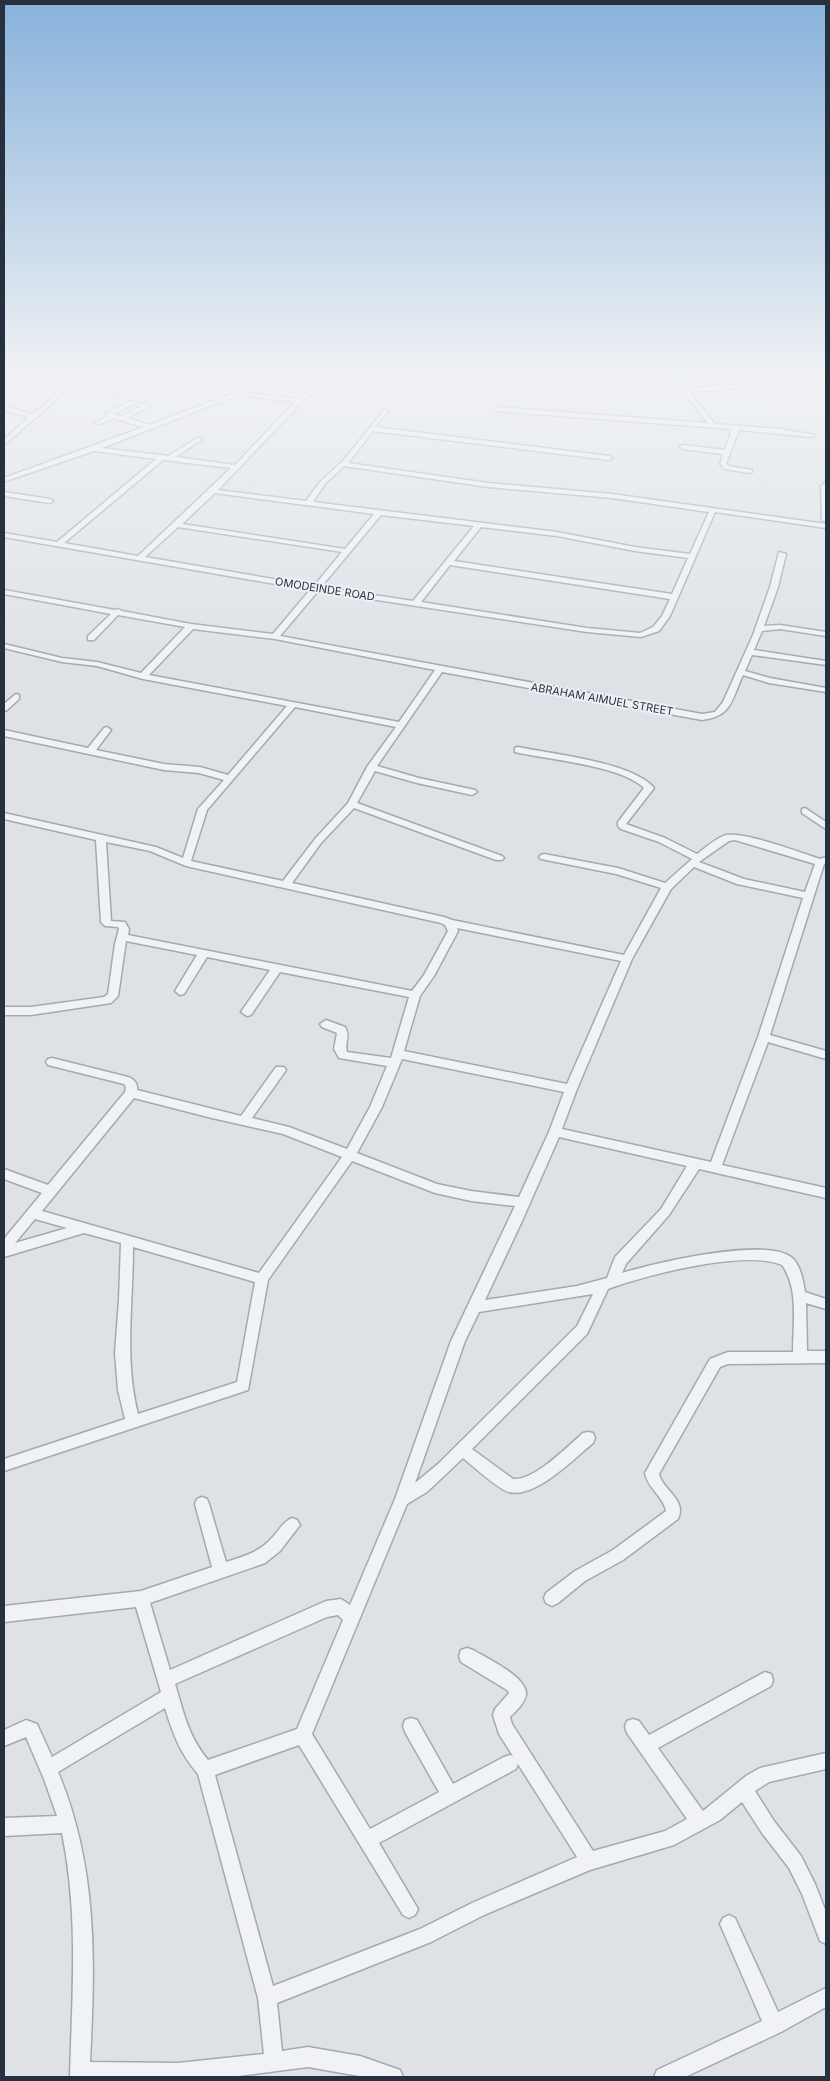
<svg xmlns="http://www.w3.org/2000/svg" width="830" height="2081" font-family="Inter,sans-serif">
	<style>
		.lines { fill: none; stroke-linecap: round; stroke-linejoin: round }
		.street-casing { stroke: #a3a9b1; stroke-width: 3 }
		.street { fill: #f0f2f6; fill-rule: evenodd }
		.labels { text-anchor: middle; stroke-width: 4; stroke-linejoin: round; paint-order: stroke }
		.far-street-label { font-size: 11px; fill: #27303e; stroke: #edf1f5 }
	</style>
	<rect width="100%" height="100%" fill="#dee2e7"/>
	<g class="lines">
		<g class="street-casing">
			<path id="street" d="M17 377H24L4 386V382Z
				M70 377H76L54 402 4 445V440L29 417 4 410V406L32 414 50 400Z
				M162 377H170L117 396 112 395Z
				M275 377H283L245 393 299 399 324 379 342 377 328 381 302 402 218 490 306 501 320 482 343 461 385 409 388 411 375 427 609 456 612 458 609 460 373 431 348 463 488 483 612 494 826 524V528L715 512 670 616 659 631 641 637 587 632 318 591 280 636 702 714 715 712 723 702 753 635 770 587 779 552 786 554 778 587 764 626 780 625 826 632V636L780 629 762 631 754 650 826 661V665L752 655 745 671 770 678 826 688V692L769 683 743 675C731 700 733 716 702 720L442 672 377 766 419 778 475 790 477 792 472 795 417 783 375 771 357 803 502 856 504 858 502 860H496L354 808 321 843 292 883 444 917 452 920 624 955 661 888 616 874 541 859 539 857 541 855 544 854 618 868 665 883 692 859 659 842 621 829 618 826V822L644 788C620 765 549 760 515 752V748L518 747C551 754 633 762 654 788L626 824 665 838 697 854C705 848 714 840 723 836 739 829 801 853 820 859L826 857V863L824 864 770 1035 826 1051V1059L768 1042 722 1165 826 1188V1198L699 1169 669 1215 626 1264 622 1273C654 1263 765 1237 791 1257 801 1265 803 1281 805 1292L826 1299V1309L806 1303 807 1351H826V1363L728 1364 720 1367 659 1474C663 1491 687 1499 678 1519L623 1560 585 1581 558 1603 552 1606 546 1603 544 1598 546 1593 575 1571 613 1550 666 1511C664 1497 648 1489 645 1473L710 1359 728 1352H793C793 1324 799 1288 782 1265 746 1249 646 1275 608 1289L587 1334 472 1449 513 1479C534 1481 567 1447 583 1433L588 1432 593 1433 595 1438 593 1443C575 1458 535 1499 509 1492 499 1490 473 1466 463 1458L427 1492 407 1504 312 1734 370 1829 439 1792 405 1732 403 1726 405 1720 411 1718 417 1720 453 1784 504 1757 510 1755 513 1756 499 1734 493 1715 495 1709 509 1693 507 1690 461 1662 459 1656 461 1650 467 1648 473 1650C486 1658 528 1677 526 1695 524 1704 516 1711 510 1717L512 1724 593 1851 665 1831 687 1819 627 1733 625 1727 627 1721 633 1719 639 1721 649 1735 765 1672 771 1674 773 1680 771 1686 658 1748 703 1811 746 1776 760 1768 826 1753V1769L769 1782 755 1791 774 1821 801 1856 815 1884 826 1912V1944L820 1941 802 1894 789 1868 762 1833 742 1802 720 1820 674 1845 590 1870 484 1915 431 1942 277 2003 282 2051 308 2047 360 2056 400 2070 403 2077H365L308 2067 230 2077H70C72 1994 79 1916 62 1833L4 1836V1818L57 1816 44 1779 26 1737 4 1746V1730L26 1720 37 1724 52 1757 161 1692 136 1607 4 1622V1606L141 1591 212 1567 195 1504 197 1499 202 1497 207 1499 209 1504 226 1562C242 1557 257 1553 269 1541 277 1534 282 1522 292 1518L297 1520 300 1525 280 1551 265 1563 150 1603 170 1670 326 1601 341 1599 350 1605 395 1499 451 1341 515 1206 471 1201 435 1193 352 1161 268 1280 248 1390 4 1471V1459L125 1419 118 1390 115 1353 119 1300 121 1243 84 1233 4 1257V1239L42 1193 4 1179V1169L48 1185 125 1092 126 1087 124 1084 48 1065 46 1062 48 1059 52 1058 128 1077C134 1079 138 1084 137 1090L241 1116 276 1067H284L286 1070 284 1073 252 1118 289 1127 347 1149 370 1107 387 1066 339 1058 334 1049 337 1033 322 1027 320 1024 326 1020 345 1027C351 1038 344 1042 347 1052L391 1058 409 997 280 972 251 1015 247 1016 241 1012 270 970 207 957 184 994 180 995 175 991 197 955 126 941 118 996 111 1003 31 1015H4V1007H31L104 997 108 994 115 944 119 929 118 927 105 926 101 922 96 840 4 819V813L156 847 183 858 198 809 224 780 199 773 164 770 4 736V730L88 748 104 728 107 727 111 730 96 750 164 764 200 767 228 775 287 706 143 679 97 666 62 662 4 648V644L62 658 97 662 141 673 185 627 118 615 94 640H88V636L111 614 4 594V590L115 610 118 609 122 611 191 624 273 634 310 590 4 537V533L57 542 156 459 94 451 6 481 4 482V478L144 427 113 418 100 424 95 423 107 417 106 414 130 401 150 406 127 418 150 425ZM238 395 295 402 235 465 176 457 201 440 202 439 199 437 168 456 102 448ZM133 404 141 406 121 417 114 414ZM163 460 231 468 138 556 64 543ZM344 466 488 487 612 498 709 512 690 554 635 547 557 532 313 502 325 484ZM215 493 374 514 345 549 182 524ZM381 515 474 526 413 601 321 587ZM178 527 342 552 314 586 145 557ZM481 527 557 536 635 551 688 558 672 594 454 561ZM450 565 670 599 662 616 653 627 640 633 587 628 421 602ZM193 629 275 639 435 670 399 722 149 675ZM295 707 396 727 367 767 348 803 315 839 283 881 191 861 207 810ZM735 840 815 864 805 892 744 879 699 862 729 841ZM106 842 150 851 186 866 441 923 445 925 448 931 424 975 412 991 128 935 129 929 125 922 111 921ZM694 867 737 884 803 898 758 1037 711 1162 562 1129 577 1089 632 959 671 889ZM457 928 621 961 567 1084 404 1051 420 996 434 976 458 931ZM402 1059 564 1092 549 1132 519 1197 471 1191 437 1184 357 1153 382 1107ZM134 1098 212 1118 283 1134 342 1157 259 1273 42 1211ZM559 1137 687 1166 661 1209 615 1257 607 1278 577 1286 485 1300 522 1221ZM35 1219 67 1228 15 1243ZM133 1247 255 1282 237 1382 138 1414C124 1359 133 1304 133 1247ZM593 1294 577 1326 438 1464 415 1483 465 1341 479 1312ZM338 1615 343 1620 297 1729 208 1760C188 1736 184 1713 175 1684L327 1617ZM165 1708C173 1734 180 1753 198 1774L258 1998 264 2054 178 2063 90 2062C95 1962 98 1867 58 1772ZM299 1745 403 1915 409 1918 415 1915 418 1909 379 1843 516 1769 518 1764 577 1857 472 1903 420 1929 273 1986 215 1775Z
				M452 377H459L448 382 444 390H440L444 380Z
				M668 377H674L686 388 737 385 735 377H741L743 388 689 392 715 424 780 429 815 435 812 437 739 430 726 464 729 466 752 470V472L750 473 725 469 720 464 723 454 683 449 680 447 683 445 725 450 732 429 496 411 493 409 496 407 708 423 683 391Z
				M781 377H788L820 396 815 397Z
				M826 482V522L822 520 821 486Z
				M4 492 50 499 53 501 50 503 4 496Z
				M16 694 19 695V699L7 710 4 711V704Z
				M805 808 826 822V829L802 813V809Z
				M729 1915 735 1918 778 2012 826 1988V2007L781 2032 685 2077H654L657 2070 762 2021 720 1924 723 1918Z"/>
		</g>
		<use href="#street" class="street"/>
	</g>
	<linearGradient id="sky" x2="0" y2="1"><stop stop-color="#88b2db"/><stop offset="0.56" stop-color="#f0f2f4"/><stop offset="1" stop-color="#f0f2f4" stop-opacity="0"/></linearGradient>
	<rect width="830" height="668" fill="url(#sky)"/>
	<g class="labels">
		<g class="far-street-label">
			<text transform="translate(325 589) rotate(9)" y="4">OMODEINDE ROAD</text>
			<text transform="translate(602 699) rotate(10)" y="4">ABRAHAM AIMUEL STREET</text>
		</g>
	</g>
	<rect width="830" height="2081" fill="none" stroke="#27303e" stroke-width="10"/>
</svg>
